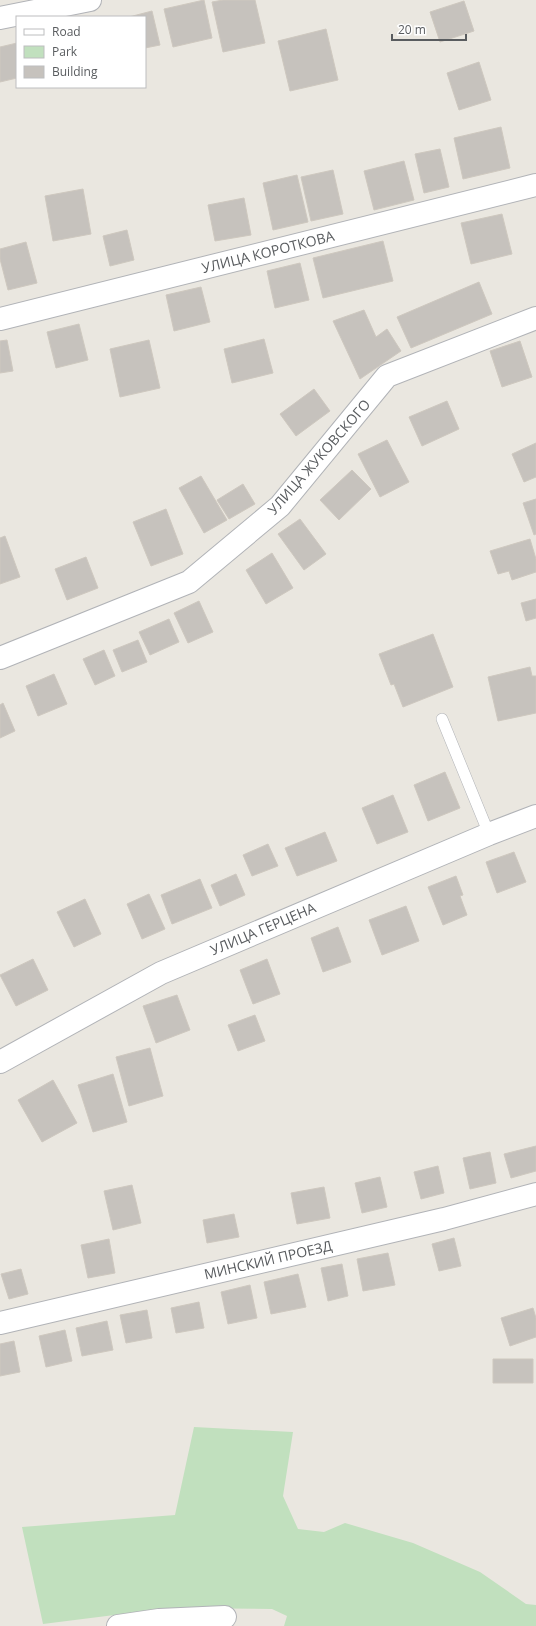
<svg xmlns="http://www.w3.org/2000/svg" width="536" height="1626" font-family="'Open Sans',sans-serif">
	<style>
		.green { fill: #c1e0be }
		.building { fill: #c6c2bd; stroke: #cec8bf }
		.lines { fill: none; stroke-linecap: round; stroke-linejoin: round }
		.service-casing { stroke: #b1b3b7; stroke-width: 12 }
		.minor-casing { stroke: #b1b3b7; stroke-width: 24 }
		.service { stroke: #fff; stroke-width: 11 }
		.minor { stroke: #fff; stroke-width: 22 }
		.labels { text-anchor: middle; stroke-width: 4; stroke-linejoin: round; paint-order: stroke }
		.street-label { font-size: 14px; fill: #595c5f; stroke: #fff }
	</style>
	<rect width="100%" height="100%" fill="#eae7e0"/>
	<path class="green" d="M194 1427 293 1432 283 1496 298 1529 324 1532 345 1523 413 1543 480 1572 526 1604 536 1605V1626H284L287 1616 272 1609 170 1608 43 1624 22 1527 175 1515Z"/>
	<path class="building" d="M204 0 212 38 173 47 164 9Z
		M223 0H255L265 43 223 52 212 2Z
		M464 1 474 31 440 42 430 12Z
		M152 11 160 45 145 48V17H129Z
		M326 29 338 80 290 91 278 41Z
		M17 43V78L0 82V47Z
		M479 62 491 100 459 110 447 73Z
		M501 127 510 168 463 179 454 138Z
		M440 149 449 187 424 193 415 154Z
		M404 161 414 200 374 210 364 171Z
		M333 170 343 214 311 221 301 177Z
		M297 175 308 222 273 230 263 183Z
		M83 189 91 234 53 241 45 196Z
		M244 198 251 235 215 241 208 205Z
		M502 214 512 254 471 264 461 223Z
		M127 230 134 260 110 266 103 236Z
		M383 241 393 281 323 298 313 258Z
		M26 242 37 283 8 290 0 259V249Z
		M300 263 309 300 275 308 267 271Z
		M479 282 492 314 411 348 397 317Z
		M201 287 210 322 174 331 166 295Z
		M364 310 376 337 387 329 401 351 360 379 333 321Z
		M79 324 88 360 56 368 47 332Z
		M264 339 273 373 232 383 224 349Z
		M7 340 13 371 0 373V341Z
		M149 340 160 388 120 397 110 349Z
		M520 341 532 377 502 387 490 351Z
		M314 389 330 411 296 436 280 414Z
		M447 401 459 429 422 446 409 417Z
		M387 440 409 482 380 497 358 454Z
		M536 443V477L524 482 512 454Z
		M352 470 371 489 339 520 320 500Z
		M201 476 227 520 204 533 179 488Z
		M243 484 255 504 229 519 217 500Z
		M536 499V534L534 535 523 503Z
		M166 509 183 554 151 566 133 522Z
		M300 519 326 554 304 570 278 534Z
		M5 536 20 577 0 584V538Z
		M530 539 536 559V572L512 580 509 571 498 574 490 551Z
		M272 553 293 588 266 604 246 570Z
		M86 557 98 588 67 600 55 569Z
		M536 599V618L526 621 521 603Z
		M199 601 213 632 188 643 174 613Z
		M169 619 179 642 150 655 139 632Z
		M433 634 453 687 403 707 394 684 391 685 379 654Z
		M138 640 147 662 122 672 113 650Z
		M104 650 115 676 95 685 83 659Z
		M530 667 532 676H536V713L498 721 488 677Z
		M54 674 67 704 38 716 26 686Z
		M3 703 15 731 0 738V705Z
		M445 772 460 808 428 821 414 785Z
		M393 795 408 832 377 844 362 808Z
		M325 832 337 861 297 876 285 848Z
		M268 844 278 866 252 876 243 855Z
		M514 852 526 882 497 893 486 862Z
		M236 874 245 895 220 906 211 885Z
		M456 876 463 895 460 896 467 915 443 925 428 887Z
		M200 879 212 908 172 924 161 895Z
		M149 894 165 929 142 939 127 904Z
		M85 899 101 934 74 947 57 912Z
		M406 906 419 941 382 955 369 920Z
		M338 927 351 962 323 972 311 938Z
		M33 959 48 990 16 1006 0 975Z
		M267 959 280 994 253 1004 240 970Z
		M177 995 190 1030 156 1043 143 1006Z
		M255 1015 265 1041 238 1051 228 1025Z
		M150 1048 163 1096 129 1106 116 1057Z
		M113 1074 127 1122 93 1132 78 1085Z
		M53 1080 77 1123 42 1142 18 1100Z
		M536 1146V1171L511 1178 504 1154Z
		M490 1152 496 1183 470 1189 463 1158Z
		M438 1166 444 1193 421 1199 414 1172Z
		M380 1177 387 1207 362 1213 355 1183Z
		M132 1185 141 1223 113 1230 104 1191Z
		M324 1187 330 1218 297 1224 291 1193Z
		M234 1214 239 1237 207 1243 203 1220Z
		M454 1238 461 1266 439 1271 432 1244Z
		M109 1239 115 1273 88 1278 81 1245Z
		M388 1253 395 1285 363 1291 357 1259Z
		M342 1264 348 1296 328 1301 321 1268Z
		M21 1269 28 1294 9 1299 1 1274Z
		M298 1274 306 1307 271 1314 264 1282Z
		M250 1285 257 1318 228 1324 221 1292Z
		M199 1302 204 1328 176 1333 171 1308Z
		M533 1308 536 1318V1337L510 1346 501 1318Z
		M147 1310 152 1338 126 1343 120 1315Z
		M107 1321 113 1350 82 1356 76 1328Z
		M65 1330 72 1361 46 1367 39 1336Z
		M14 1341 20 1372 0 1376V1344Z
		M493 1359H533V1383H493Z"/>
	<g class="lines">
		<g class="service-casing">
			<path id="service" d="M442 719 489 834"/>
		</g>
		<g class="minor-casing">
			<path id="minor" d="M0 18 90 0
				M0 319 536 185
				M0 658 189 582 280 506 387 376 536 318
				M0 1062 161 973 489 834 536 816
				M0 1323 444 1219 536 1194
				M118 1626 159 1620 225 1617"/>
		</g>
		<use href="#service" class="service"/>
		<use href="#minor" class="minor"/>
	</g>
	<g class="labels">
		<g class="street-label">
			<text transform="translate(268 252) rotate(-14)" y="5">УЛИЦА КОРОТКОВА</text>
			<text transform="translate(319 457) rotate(-49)" y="5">УЛИЦА ЖУКОВСКОГО</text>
			<text transform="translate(263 929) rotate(-23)" y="5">УЛИЦА ГЕРЦЕНА</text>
			<text transform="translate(268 1260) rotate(-13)" y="5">МИНСКИЙ ПРОЕЗД</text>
		</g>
	</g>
	<rect x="16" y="16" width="130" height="72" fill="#ffffff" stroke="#bdbebf"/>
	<rect x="24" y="29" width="20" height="6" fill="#ffffff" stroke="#bdbebf"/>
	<text x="52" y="36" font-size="12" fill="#595c5f">Road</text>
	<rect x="24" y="46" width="20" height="12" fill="#c1e0be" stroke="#bdbebf"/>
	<text x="52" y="56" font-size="12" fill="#595c5f">Park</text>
	<rect x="24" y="66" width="20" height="12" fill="#c6c2bd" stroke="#bdbebf"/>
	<text x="52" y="76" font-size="12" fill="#595c5f">Building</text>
	<path d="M392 34v6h74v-6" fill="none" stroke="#595c5f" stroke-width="2"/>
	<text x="398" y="34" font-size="12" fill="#595c5f" stroke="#ffffff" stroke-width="3" paint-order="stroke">20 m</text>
</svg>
